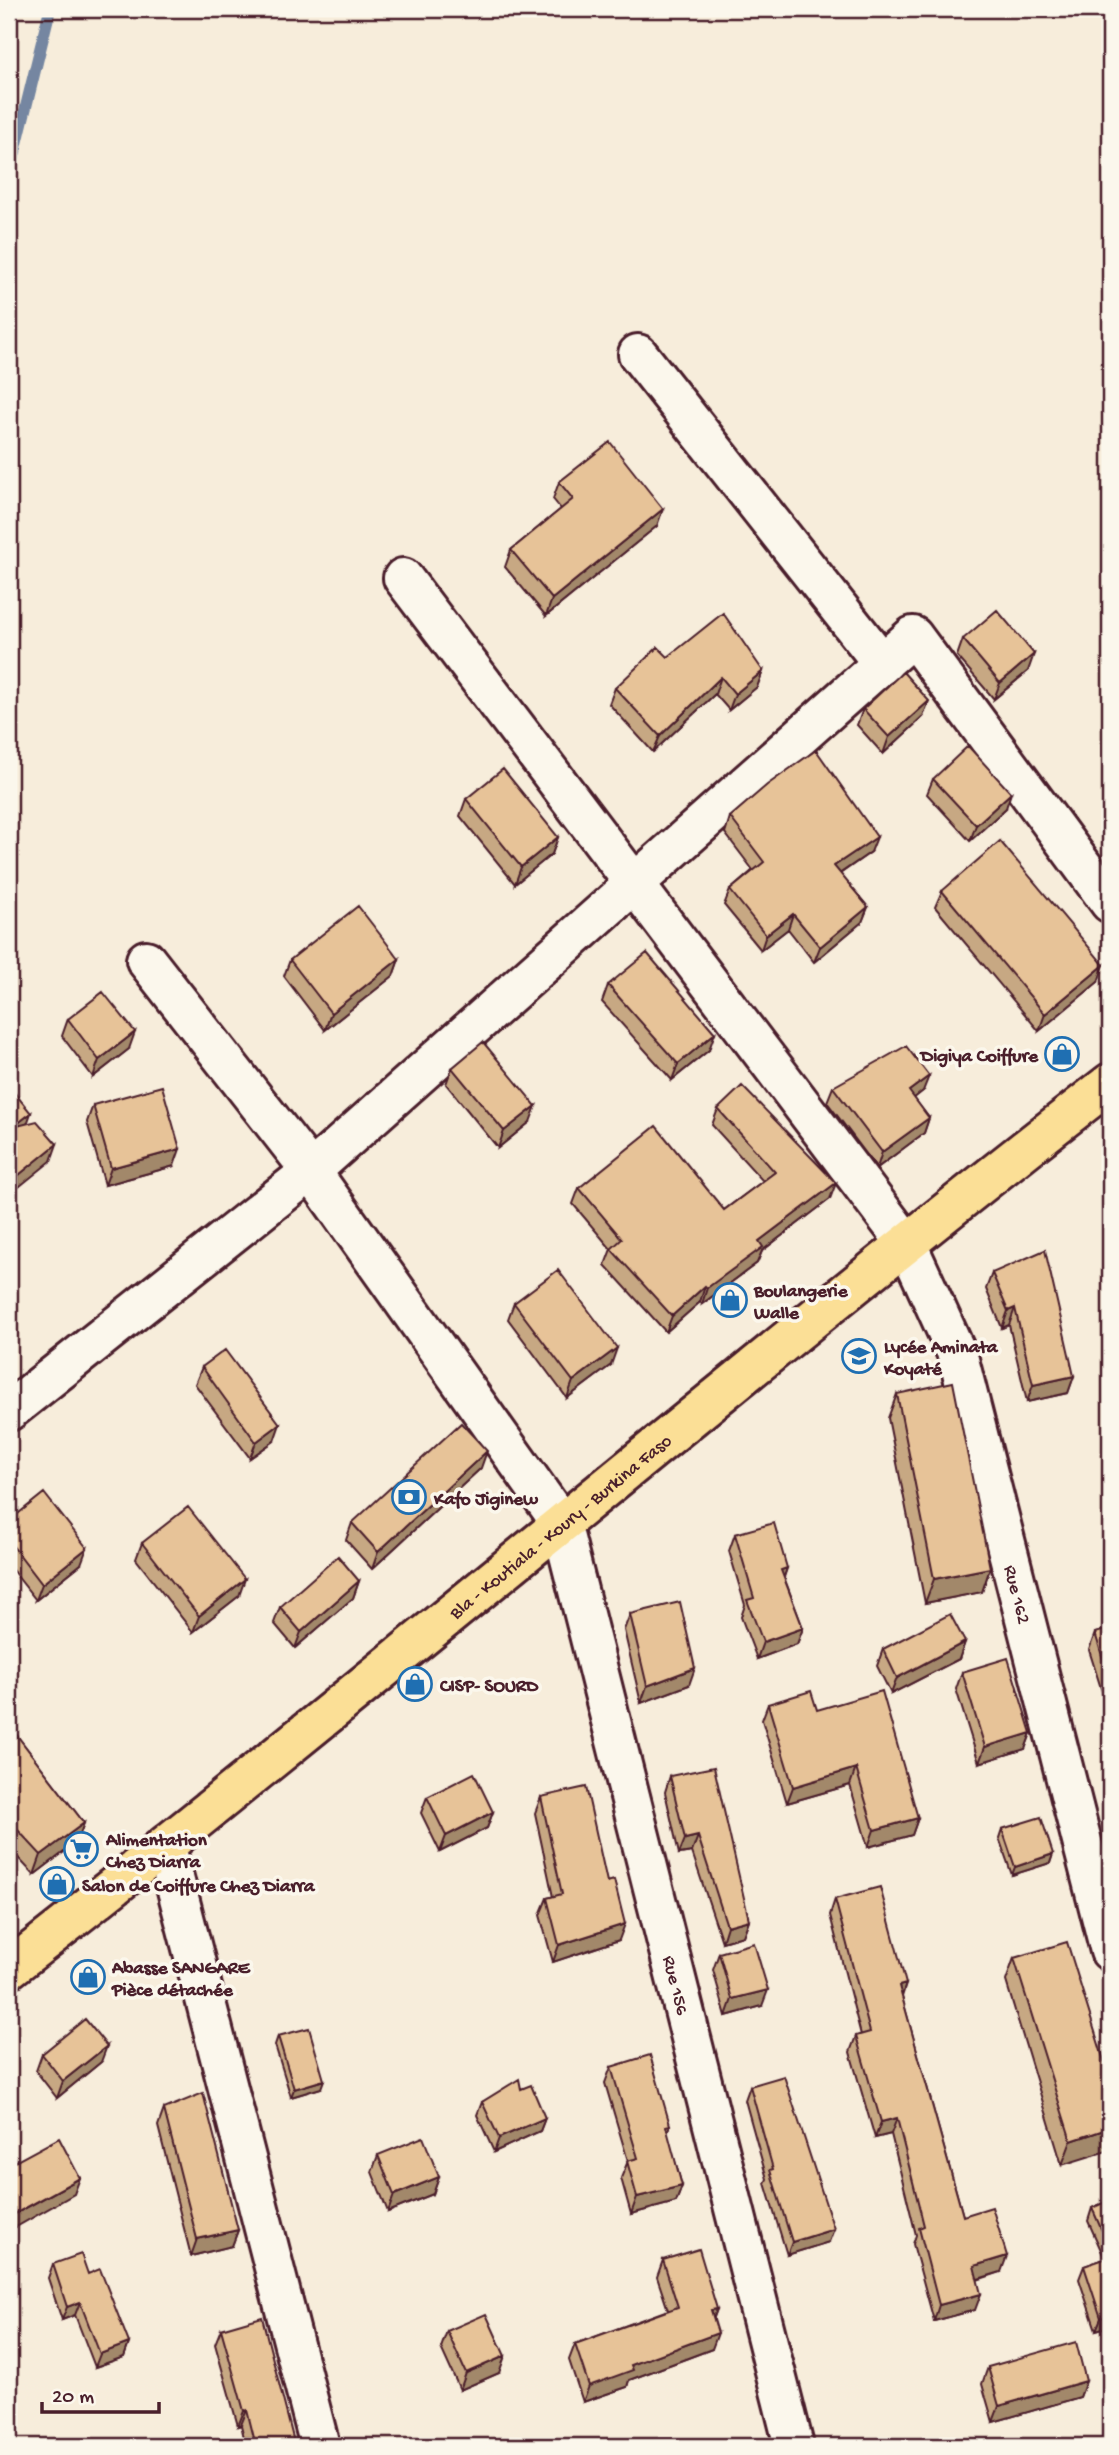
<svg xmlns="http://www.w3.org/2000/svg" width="1119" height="2455" font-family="'Gochi Hand',sans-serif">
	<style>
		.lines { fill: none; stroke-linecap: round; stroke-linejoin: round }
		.stream { stroke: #7486a1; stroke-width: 12 }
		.minor-casing { stroke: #4a1f2b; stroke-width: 44 }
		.major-casing { stroke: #4a1f2b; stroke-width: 44 }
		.minor { stroke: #fbf7ec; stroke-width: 38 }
		.major { stroke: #fbdf96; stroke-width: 38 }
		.wall { fill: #c7a883; stroke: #4a1f2b; stroke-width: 2 }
		.shaded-wall { fill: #a2886a; stroke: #4a1f2b; stroke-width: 2 }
		.building { fill: #e7c398; stroke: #4a1f2b; stroke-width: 2 }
		.labels { text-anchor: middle; stroke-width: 7; stroke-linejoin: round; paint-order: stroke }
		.poi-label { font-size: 19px; font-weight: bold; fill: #4a1f2b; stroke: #fbf7ec; text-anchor: start }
		.street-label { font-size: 19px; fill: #4a1f2b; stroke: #fbf7ec }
	</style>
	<rect width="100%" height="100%" fill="#f7eddb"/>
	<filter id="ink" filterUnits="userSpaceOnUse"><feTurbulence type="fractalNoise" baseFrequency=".0143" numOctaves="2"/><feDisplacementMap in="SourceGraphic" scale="14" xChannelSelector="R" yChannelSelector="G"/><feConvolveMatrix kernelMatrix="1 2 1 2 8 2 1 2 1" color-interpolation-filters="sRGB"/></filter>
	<g filter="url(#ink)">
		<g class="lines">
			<path class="stream" d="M9 176 50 9"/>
			<g class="minor-casing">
				<g id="minor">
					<path d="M638 354 883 664"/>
					<path id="s1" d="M403 578 907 1244 958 1356 1110 1951"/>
					<path id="s2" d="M146 960 311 1171 561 1523 794 2446"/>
					<path d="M9 1411 311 1171 913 636 1110 903"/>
					<path d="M166 1847 320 2446"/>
				</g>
			</g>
			<g class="major-casing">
				<g id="major">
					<path id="s3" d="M9 1969C380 1679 738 1372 1110 1083"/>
				</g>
			</g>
			<use href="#minor" class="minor"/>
			<use href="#major" class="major"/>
		</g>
		<path class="wall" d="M559 482 657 526 546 616 505 567 511 550 561 509 553 499Z
			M963 639 1028 671 994 699 957 656Z
			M668 657 763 671 757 687 729 710 715 694 653 752 609 704 615 688Z
			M863 709 923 717 883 754 857 725Z
			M933 779 1006 808 970 841 927 794Z
			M466 799 558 837 552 854 515 884 460 816Z
			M730 817 871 852 840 874 868 907 862 922 814 962 788 929 761 950 724 905 730 890 753 870 725 833Z
			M942 891 1098 982 1039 1031 935 907Z
			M399 959 393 976 325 1030 284 976 290 960Z
			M608 985 709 1050 672 1080 602 1002Z
			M68 1019 129 1049 93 1077 62 1036Z
			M452 1068 530 1122 498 1148 446 1084Z
			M833 1087 923 1091 914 1098 929 1118 924 1133 877 1168 827 1102Z
			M93 1105 174 1166 105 1185 87 1122Z
			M718 1109 830 1199 762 1251 757 1263 702 1304 700 1302 666 1332 605 1265 611 1249 573 1204 579 1188 724 1210 763 1181 712 1125Z
			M992 1273 1074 1376 1068 1393 1027 1402 1009 1325 1002 1328 986 1289Z
			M514 1303 611 1365 567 1398 508 1319Z
			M202 1367 274 1441 250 1458 195 1384Z
			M897 1394 990 1568 982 1592 925 1603 888 1418Z
			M481 1468 372 1569 346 1540 352 1523Z
			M9 1521 81 1564 36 1600 9 1566Z
			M735 1534 787 1568 784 1577 803 1628 797 1644 757 1659 741 1617 745 1605 729 1551Z
			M142 1543 239 1596 193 1632 136 1559Z
			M359 1581 353 1598 295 1648 274 1623 280 1607Z
			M630 1614 689 1685 641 1703 624 1630Z
			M1110 1629V1717L1089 1650 1095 1633Z
			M965 1642 959 1659 891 1694 877 1666 883 1649Z
			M962 1672 1031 1733 1025 1749 979 1763 956 1689Z
			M768 1704 817 1710 918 1818 912 1835 868 1847 850 1785 787 1803 762 1720Z
			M9 1725 84 1823 77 1842 34 1875 9 1848Z
			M670 1776 749 1920 743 1936 722 1942 692 1852 679 1854 665 1792Z
			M427 1797 493 1812 487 1828 440 1852 421 1813Z
			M541 1797 607 1882 619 1940 553 1962 540 1915 547 1898 553 1897 535 1813Z
			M1002 1829 1053 1854 1050 1863 1012 1875 999 1838Z
			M835 1899 906 1984 902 1997 963 2216 1001 2272 977 2280 975 2310 934 2321 913 2244 916 2235 891 2134 875 2138 850 2052 856 2036 861 2035 830 1915Z
			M719 1953 762 2006 726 2016 713 1970Z
			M1014 1958 1110 2080 1062 2165 1006 1981Z
			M278 2036 321 2088 291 2097 275 2045Z
			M42 2054 101 2062 57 2098 36 2071Z
			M611 2067 670 2125 667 2133 682 2186 676 2202 631 2214 621 2178 628 2161 605 2083Z
			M750 2086 829 2242 787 2255 765 2183 767 2179 745 2100Z
			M521 2089 545 2118 540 2131 494 2152 477 2115 482 2102Z
			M164 2109 238 2230 232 2246 191 2256 158 2126Z
			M378 2155 439 2177 433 2194 388 2212 372 2172Z
			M1110 2200V2326L1096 2330 1079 2279 1084 2266 1105 2259 1088 2221 1092 2208Z
			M663 2260 717 2309 714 2317 712 2349 629 2380 627 2387 583 2402 569 2360 575 2344 668 2310 657 2277Z
			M53 2264 88 2274 129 2343 124 2357 95 2367 75 2315 62 2320 48 2278Z
			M221 2329 295 2446H246L241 2425 238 2426 215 2344Z
			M447 2331 499 2373 460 2390 441 2348Z
			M988 2367 1086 2381 1080 2397 993 2422 982 2384Z"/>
		<path class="shaded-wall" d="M663 509 657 526 546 616 552 599Z
			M1034 654 1028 671 994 699 1000 683Z
			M763 671 757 687 729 710 735 694Z
			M721 677 715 694 653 752 660 736Z
			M929 701 923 717 883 754 889 737Z
			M1011 793 1006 808 970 841 976 825Z
			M558 837 552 854 515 884 521 867Z
			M877 837 871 852 829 881 834 866Z
			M868 907 862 922 814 962 820 947Z
			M793 914 788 929 761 950 766 935Z
			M399 959 393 976 325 1030 331 1013Z
			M1104 965 1098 982 1039 1031 1045 1014Z
			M135 1032 129 1049 93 1077 99 1060Z
			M715 1033 709 1050 672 1080 678 1064Z
			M929 1076 923 1091 903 1107 909 1091Z
			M536 1106 530 1122 498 1148 504 1131Z
			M31 1113 25 1130 13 1127Z
			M929 1118 924 1133 877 1168 882 1152Z
			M57 1144 51 1161 9 1195V1183Z
			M180 1149 174 1166 105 1185 111 1168Z
			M836 1183 830 1199 762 1251 757 1263 702 1304 707 1288 759 1241Z
			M705 1286 700 1302 666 1332 672 1316Z
			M1015 1308 1009 1325 1002 1328 1008 1311Z
			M617 1348 611 1365 567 1398 573 1381Z
			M1074 1376 1068 1393 1027 1402 1033 1385Z
			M280 1424 274 1441 250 1458 256 1442Z
			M487 1451 481 1468 372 1569 378 1552Z
			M87 1548 81 1564 36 1600 42 1584Z
			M787 1568 781 1585V1570Z
			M990 1568 982 1592 925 1603 934 1579Z
			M245 1579 239 1596 193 1632 199 1616Z
			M359 1581 353 1598 295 1648 301 1632Z
			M803 1628 797 1644 757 1659 763 1642Z
			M965 1642 959 1659 891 1694 897 1678Z
			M695 1668 689 1685 641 1703 647 1686Z
			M1031 1733 1025 1749 979 1763 985 1747Z
			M856 1768 850 1785 787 1803 793 1787Z
			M493 1812 487 1828 440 1852 446 1836Z
			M918 1818 912 1835 868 1847 874 1830Z
			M84 1823 77 1842 34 1875 41 1855Z
			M16 1828 9 1848V1843L13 1831Z
			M698 1836 692 1852 679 1854 685 1839Z
			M1053 1854 1050 1863 1012 1875 1015 1867Z
			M749 1920 743 1936 722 1942 727 1926Z
			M625 1924 619 1940 553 1962 559 1945Z
			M906 1984 900 2000 899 1986Z
			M768 1990 762 2006 726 2016 732 1999Z
			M107 2046 101 2062 57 2098 63 2081Z
			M324 2080 321 2088 291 2097 294 2089Z
			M545 2118 540 2131 494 2152 499 2138Z
			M897 2118 891 2134 875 2138 881 2122Z
			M1110 2128V2150L1062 2165 1071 2141Z
			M439 2177 433 2194 388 2212 394 2195Z
			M80 2178 74 2194 9 2231V2223L11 2216Z
			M682 2186 676 2202 631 2214 637 2197Z
			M834 2229 829 2242 787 2255 792 2242Z
			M238 2230 232 2246 191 2256 197 2239Z
			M1007 2256 1001 2272 968 2282 974 2266Z
			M981 2294 975 2310 934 2321 939 2305Z
			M80 2302 75 2315 62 2320 67 2307Z
			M717 2309 711 2325V2310Z
			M1110 2314V2326L1096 2330 1101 2318Z
			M718 2333 712 2349 629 2380 627 2387 583 2402 589 2386 631 2365Z
			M129 2343 124 2357 95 2367 100 2354Z
			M505 2356 499 2373 460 2390 466 2373Z
			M1086 2381 1080 2397 993 2422 999 2406Z
			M247 2410 241 2425 238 2426 244 2411Z"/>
		<path class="building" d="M610 442 663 509 552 599 511 550 573 499 559 482Z
			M997 610 1034 654 1000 683 963 639Z
			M723 613 763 671 735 694 721 677 660 736 615 688 658 647 668 657Z
			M903 672 929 701 889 737 863 709Z
			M968 746 1011 793 976 825 933 779Z
			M816 750 877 837 834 866 868 907 820 947 793 914 766 935 730 890 764 862 730 817 767 785Z
			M503 769 558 837 521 867 466 799Z
			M1000 841 1104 965 1045 1014 942 891Z
			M358 906 399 959 331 1013 290 960Z
			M647 953 715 1033 678 1064 608 985Z
			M103 992 135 1032 99 1060 68 1019Z
			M483 1042 536 1106 504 1131 452 1068Z
			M906 1046 929 1076 909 1091 929 1118 882 1152 833 1087Z
			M9 1086 31 1113 13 1127 37 1121 57 1144 9 1183Z
			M162 1086 180 1149 111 1168 93 1105Z
			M742 1086 836 1183 759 1241 763 1247 707 1288 705 1286 672 1316 611 1249 622 1239 579 1188 656 1126 724 1210 775 1172 718 1109Z
			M1045 1250 1074 1376 1033 1385 1015 1308 1008 1311 992 1273Z
			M558 1270 617 1348 573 1381 514 1303Z
			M225 1350 280 1424 256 1442 202 1367Z
			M953 1382 990 1568 934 1579 897 1394Z
			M461 1423 487 1451 378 1552 352 1523Z
			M44 1493 87 1548 42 1584 9 1541V1521Z
			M188 1507 245 1579 199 1616 142 1543Z
			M774 1523 787 1568 781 1570 803 1628 763 1642 747 1600 754 1598 735 1534Z
			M338 1556 359 1581 301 1632 280 1607Z
			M680 1602 695 1668 647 1686 630 1614Z
			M950 1614 965 1642 897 1678 883 1649Z
			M1110 1629V1682L1095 1633Z
			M1008 1658 1031 1733 985 1747 962 1672Z
			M811 1691 817 1710 882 1691 918 1818 874 1830 856 1768 793 1787 768 1704Z
			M9 1725 84 1823 41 1855 16 1828 13 1831 9 1825Z
			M714 1767 749 1920 727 1926 698 1836 685 1839 670 1776Z
			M474 1773 493 1812 446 1836 427 1797Z
			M586 1787 607 1882 614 1880 625 1924 559 1945 547 1898 562 1894 541 1797Z
			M1041 1817 1053 1854 1015 1867 1002 1829Z
			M880 1887 906 1984 899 1986 963 2216 992 2207 1007 2256 974 2266 981 2294 939 2305 919 2228 924 2226 897 2118 881 2122 856 2036 870 2032 835 1899Z
			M1067 1942 1110 2080V2128L1071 2141 1014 1958Z
			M754 1943 768 1990 732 1999 719 1953Z
			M85 2019 107 2046 63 2081 42 2054Z
			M309 2028 324 2080 294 2089 278 2036Z
			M650 2055 670 2125 666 2126 682 2186 637 2197 627 2161 638 2158 611 2067Z
			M784 2076 834 2229 792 2242 770 2170 773 2169 750 2086Z
			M519 2079 521 2089 531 2085 545 2118 499 2138 482 2102Z
			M203 2093 238 2230 197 2239 164 2109Z
			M423 2137 439 2177 394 2195 378 2155Z
			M59 2138 80 2178 11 2216 9 2211V2165Z
			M1110 2200V2249L1092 2208Z
			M699 2249 717 2309 711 2310 718 2333 631 2365 633 2370 589 2386 575 2344 678 2307 663 2260Z
			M81 2254 88 2274 100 2269 129 2343 100 2354 80 2302 67 2307 53 2264Z
			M1110 2257V2314L1101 2318 1084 2266Z
			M486 2314 505 2356 466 2373 447 2331Z
			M262 2317 295 2446H256L247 2410 244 2411 221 2329Z
			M1076 2342 1086 2381 999 2406 988 2367Z"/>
	</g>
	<defs>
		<g id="shop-ring" transform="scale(1.75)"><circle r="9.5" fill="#fbf7ec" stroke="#1f6fb2" stroke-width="1.5"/><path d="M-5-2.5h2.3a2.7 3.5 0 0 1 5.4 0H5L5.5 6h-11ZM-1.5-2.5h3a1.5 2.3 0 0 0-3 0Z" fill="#1f6fb2"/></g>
		<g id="school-ring" transform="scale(1.75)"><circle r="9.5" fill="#fbf7ec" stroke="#1f6fb2" stroke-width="1.5"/><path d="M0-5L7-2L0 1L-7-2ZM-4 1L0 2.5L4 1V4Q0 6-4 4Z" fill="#1f6fb2"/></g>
		<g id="bank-ring" transform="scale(1.75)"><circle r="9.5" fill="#fbf7ec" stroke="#1f6fb2" stroke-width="1.5"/><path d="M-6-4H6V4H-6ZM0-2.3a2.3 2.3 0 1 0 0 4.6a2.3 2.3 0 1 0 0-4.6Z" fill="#1f6fb2"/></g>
		<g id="supermarket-ring" transform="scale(1.75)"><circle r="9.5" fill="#fbf7ec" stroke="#1f6fb2" stroke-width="1.5"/><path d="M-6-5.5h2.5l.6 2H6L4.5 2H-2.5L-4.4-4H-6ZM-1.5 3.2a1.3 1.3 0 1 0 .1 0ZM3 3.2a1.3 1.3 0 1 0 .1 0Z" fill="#1f6fb2"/></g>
	</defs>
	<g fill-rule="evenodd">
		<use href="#shop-ring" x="1062" y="1054"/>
		<use href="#shop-ring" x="730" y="1300"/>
		<use href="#school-ring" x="859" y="1356"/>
		<use href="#bank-ring" x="409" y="1497"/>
		<use href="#shop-ring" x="415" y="1684"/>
		<use href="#supermarket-ring" x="81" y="1849"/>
		<use href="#shop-ring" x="57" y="1884"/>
		<use href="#shop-ring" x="88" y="1977"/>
	</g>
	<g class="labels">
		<g class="poi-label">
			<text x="1038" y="1061" text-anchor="end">Digiya Coiffure</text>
			<text x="754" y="1296">Boulangerie<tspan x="754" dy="22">Walle</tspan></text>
			<text x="884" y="1352">Lycée Aminata<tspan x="884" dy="22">Koyaté</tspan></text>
			<text x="434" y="1504">Kafo Jiginew</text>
			<text x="440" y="1691">CISP- SOURD</text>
			<text x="106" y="1845">Alimentation<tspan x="106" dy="22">Chez Diarra</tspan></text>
			<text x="82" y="1891">Salon de Coiffure Chez Diarra</text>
			<text x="112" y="1973">Abasse SANGARE<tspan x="112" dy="22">Pièce détachée</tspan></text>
		</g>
		<g class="street-label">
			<text dy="7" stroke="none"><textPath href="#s3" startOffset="707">Bla - Koutiala - Koury - Burkina Faso</textPath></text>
			<text dy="7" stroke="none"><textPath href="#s1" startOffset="1204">Rue 162</textPath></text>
			<text dy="7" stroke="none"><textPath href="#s2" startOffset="1176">Rue 156</textPath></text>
		</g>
	</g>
	<rect width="1119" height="2455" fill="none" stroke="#fbf7ec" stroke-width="35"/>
	<rect x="18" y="18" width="1084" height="2420" fill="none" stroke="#4a1f2b" stroke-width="2.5" filter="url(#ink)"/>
	<path d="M42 2402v10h117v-10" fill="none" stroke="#4a1f2b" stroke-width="3.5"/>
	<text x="52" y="2402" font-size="21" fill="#4a1f2b" stroke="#fbf7ec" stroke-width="5" paint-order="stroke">20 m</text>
</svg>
